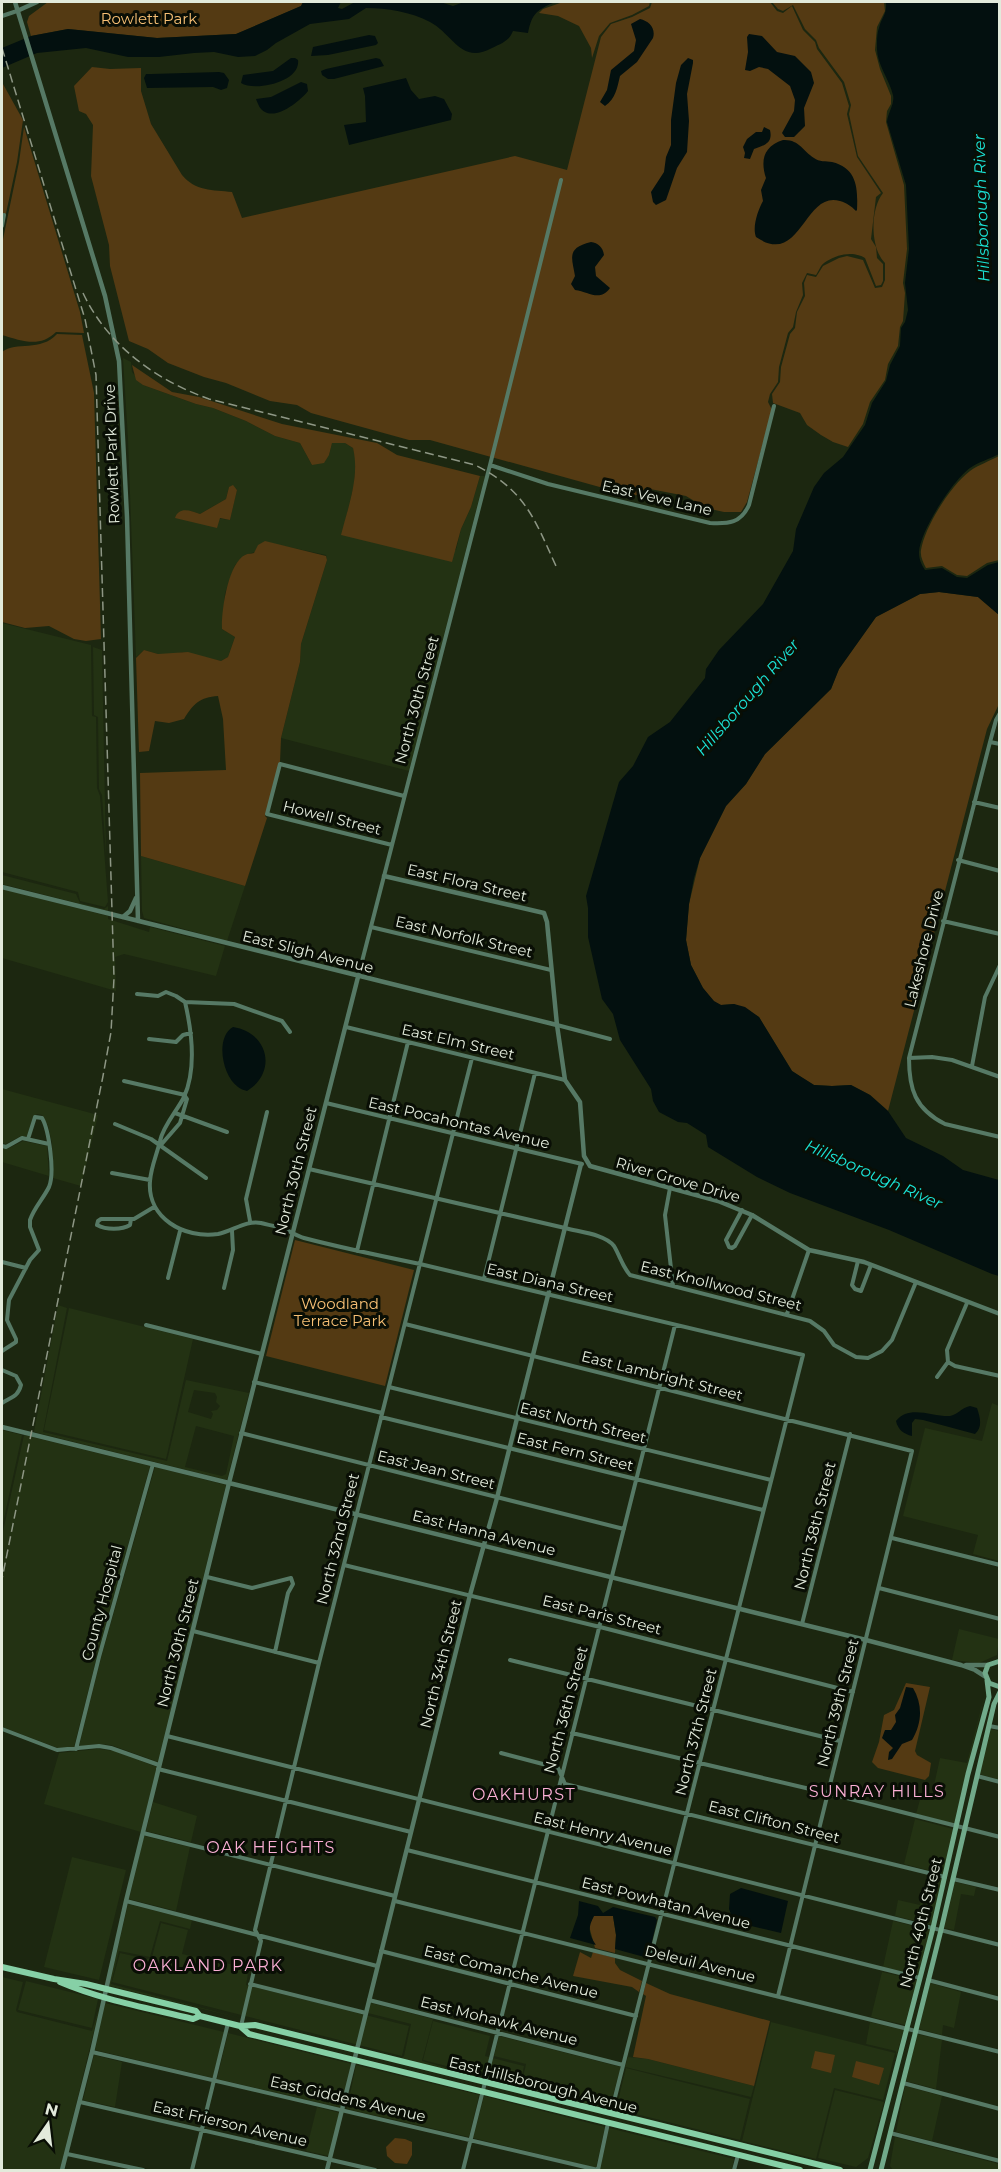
<svg xmlns="http://www.w3.org/2000/svg" width="1001" height="2172" font-family="Montserrat,sans-serif">
	<style>
		.built { fill: #233213; fill-rule: evenodd }
		.green { fill: #543a13 }
		.water { fill: #03100f }
		.lines { fill: none; stroke-linecap: round; stroke-linejoin: round }
		.minor { stroke: #567965; stroke-width: 4 }
		.tertiary { stroke: #567965; stroke-width: 4.5 }
		.secondary { stroke: #71aa8a; stroke-width: 5 }
		.primary { stroke: #86d0a6; stroke-width: 6 }
		.rail { stroke: #8e9785; stroke-width: 1.5; stroke-dasharray: 9 4.5; stroke-linecap: butt }
		.labels { text-anchor: middle; stroke-width: 6; stroke-linejoin: round; paint-order: stroke }
		.park-label { font-size: 15px; fill: #f8c075; stroke: #090e05 }
		.street-label { font-size: 15px; fill: #e2eadb; stroke: #090e05 }
		.water-label { font-size: 16px; font-style: italic; fill: #1be4d7; stroke: #090e05 }
		.neighbourhood-label { font-size: 16px; letter-spacing: 1.5px; fill: #fbafd5; stroke: #090e05 }
	</style>
	<rect width="100%" height="100%" fill="#1c2710"/>
	<path class="built" d="M123 358 131 362 132 372 143 385 196 404 213 408 246 421 275 436 300 443 312 465 329 455 332 442 345 443 353 448 356 459 354 485 342 535 456 550 461 529 471 507 480 476H485L409 771 281 738 300 662 301 644 327 560 326 555 279 545 245 555 235 565 225 593 222 629 235 637 228 657 221 661 182 652 175 654H158L144 650 136 657 128 439ZM229 487 237 489 230 520 177 513 191 511 200 514 226 499Z
		M2 623 91 645 92 716 96 717 97 788 100 796 108 902 105 907 80 901 78 892 2 872Z
		M93 647 102 650 106 857 102 795 99 789 98 717 94 715Z
		M141 856 245 886 227 941 144 918 142 911Z
		M2 875 76 894 80 903 104 909 108 906V911L2 884Z
		M2 889 108 916V919L149 932 150 927 225 946 216 976 124 954 115 957 116 991 2 958Z
		M2 1089 98 1115 81 1186 53 1178 52 1143 48 1126 42 1115 37 1114 33 1117 27 1136H21L6 1144 2 1143Z
		M23 1141 47 1146 49 1176 2 1162V1149H7Z
		M58 1305 67 1308 43 1432 167 1461 186 1380 249 1393 227 1480 34 1432ZM194 1390 215 1393 217 1397 216 1402 220 1406 217 1410 211 1411 213 1414 211 1419 188 1412ZM196 1426 234 1436 226 1474 222 1476 185 1467Z
		M69 1308 193 1339 166 1459 44 1430Z
		M992 1403 999 1406V1561L973 1554 978 1535 903 1516 925 1428 982 1441Z
		M2 1430 22 1435 2 1528Z
		M24 1435 150 1466 97 1656 74 1747H72L58 1748 2 1727V1536Z
		M155 1467 226 1485 158 1762 111 1745 98 1744 79 1746 101 1658Z
		M959 1629 999 1639 997 1655 979 1663 952 1660Z
		M987 1686 954 1824 916 1814 921 1796 931 1799 940 1758 967 1763Z
		M991 1729 999 1731V1780L979 1774Z
		M98 1749 115 1751 157 1767 141 1832 44 1804 59 1753Z
		M153 1802 197 1816 191 1842 146 1831Z
		M915 1819 953 1829 943 1874 904 1864Z
		M144 1836 190 1847 176 1911 129 1899Z
		M72 1857 126 1870 99 1980 44 1967Z
		M927 1875 942 1879 932 1925 895 1916 898 1900 920 1905Z
		M955 1882 976 1887 974 1896 961 1894 954 1930 944 1928Z
		M128 1904 192 1920 190 1929 160 1921 150 1957 119 1951 111 1984 240 2018 109 1986Z
		M893 1921 930 1930 918 1975 883 1967Z
		M161 1923 188 1930 182 1954 249 1968 246 1985 409 2026 402 2056 112 1982 120 1953 147 1959 152 1957Z
		M882 1972 917 1980 905 2025 871 2017Z
		M2 1977 23 1982 16 2010 17 2012 92 2031 101 2002 60 2170H2Z
		M26 1981 98 1999 92 2028 18 2010Z
		M930 1983 961 1992 954 2028 943 2025 942 2035 919 2029Z
		M105 2003 224 2032 213 2078 95 2050Z
		M371 2003 433 2019 422 2061 484 2078 359 2048 402 2058 404 2056 411 2024 368 2013Z
		M433 2021 490 2036 485 2056 524 2066 520 2085 423 2060Z
		M771 2022 895 2053 883 2100 834 2088 816 2159 742 2141Z
		M870 2022 904 2030 896 2056V2051L866 2044Z
		M228 2033 352 2064 342 2108 217 2079Z
		M917 2034 942 2040 936 2089 906 2081Z
		M499 2036 621 2067 609 2109 521 2087 526 2064 494 2056Z
		M94 2055 122 2062 115 2107 83 2100Z
		M628 2057 648 2059 754 2086 751 2097 625 2067Z
		M356 2065 479 2095 469 2137 347 2109Z
		M626 2068 750 2099 740 2140 616 2109Z
		M905 2086 942 2096 932 2141 896 2132Z
		M835 2090 884 2102 868 2158 856 2167 818 2158Z
		M484 2096 605 2127 596 2168 473 2138Z
		M317 2107 340 2113 329 2156 306 2151Z
		M609 2128 734 2159 732 2170H600Z
		M895 2137 999 2164V2170H893L890 2166Z"/>
	<path class="green" d="M48 2H303L301 6 236 34 157 38 68 29 31 36 27 22 29 16Z
		M563 2H650L649 6 632 15 610 23 599 36 592 58 591 48 579 26 558 16 539 13 543 9Z
		M652 2H710L714 3 717 2H770L777 11 783 13 792 6 803 30 815 42 817 49 842 83 849 106 847 114 857 157 881 193 876 197 871 239 876 247 877 258 883 264V281L881 285 876 286 865 258C852 250 835 255 824 263 820 266 819 271 816 275L807 273 802 283 803 295 796 312 793 327 788 333 779 367 778 382 770 394 768 402 772 410 747 502 741 512H724L706 508 686 496 645 488 641 494 632 496 430 440H409L311 413 297 405 270 401 226 383 204 377 168 363 148 349 129 341 110 266 109 245 91 176 93 125 86 114 79 111 74 86 92 67 110 69 141 68V91L151 124 182 175C195 191 213 190 232 192L242 218 515 156 567 170 601 37 611 24 632 17 650 8Z
		M772 2H884L885 11 877 27 875 50 880 69 891 96V104L887 111 886 122 904 185 907 249 903 283 905 293 903 321 900 327 898 346 888 364 885 380 870 402 863 424 848 447 833 442 821 435 807 425 800 413 773 403 772 394 780 382 781 367 790 334 795 328 797 312 805 296 804 283 807 275 816 277 823 266 839 258 847 256 863 260 875 288 882 287 885 280V263C870 248 870 209 883 193L858 156 849 114 851 105 844 82 819 48 816 40 805 29 793 5 783 11 778 9Z
		M3 84 23 120 17 162 2 232Z
		M24 127 80 312 84 333 56 332C40 348 22 341 2 335V244L19 162Z
		M57 334 82 335 94 393 101 639 86 641 74 639 49 626 25 628 2 622V352C16 341 41 352 57 334Z
		M132 365 172 392 199 397 282 424 377 443 397 455 480 476 471 507 461 529 452 562 341 535C348 507 360 477 353 448L345 443H332L329 455 324 463 312 465 300 443 275 436 246 421 213 408 196 404 143 385 136 380Z
		M999 456V560L987 563 967 576 957 575 942 566 926 568C923 562 920 556 921 550 925 526 951 485 970 471 978 465 990 461 999 456Z
		M233 485 237 490 230 520 220 518 217 528 175 518C179 506 191 511 200 514L226 499 229 487Z
		M265 541 326 556 327 560 301 644 300 662 281 738 280 762 265 816 267 818 245 886 141 856 140 773 226 770 223 719 218 696C200 697 193 704 184 719L169 723 155 721 149 751 139 752 136 658 144 650 158 654 188 652 221 661 228 657 235 637 222 629C221 612 228 563 245 555 248 553 251 554 254 553L258 545Z
		M939 592 978 597 999 615V704L987 729 888 1111 870 1095 851 1085 832 1086 814 1085 801 1077 792 1071 759 1017 734 1004 721 1005 714 1002 703 988 691 965 686 940 689 904 700 858 726 806 746 784 765 754 831 689 839 669 876 617 920 594Z
		M295 1240 414 1270 385 1386 266 1356Z
		M906 1683 930 1687 915 1751 917 1755 931 1763 929 1776 925 1780 878 1768 872 1762 879 1742 884 1715 894 1710Z
		M594 1915 613 1916 616 1935 615 1953 595 1948 589 1926Z
		M580 1952 591 1958 593 1952 615 1958V1963L620 1970 642 1981 639 1992 632 1987 573 1976Z
		M646 1983 670 1994 770 2021 754 2086 648 2059 633 2057 646 1996 643 1994Z
		M815 2051 835 2055 831 2073 811 2068Z
		M856 2061 884 2068 879 2085 852 2077Z
		M395 2138 405 2139 412 2142V2155L407 2164 395 2163 387 2156 386 2147Z"/>
	<path class="water" d="M303 2H341L338 8 342 9 355 2H440L453 6 464 2H555C537 10 532 13 528 33L513 31C509 41 502 43 492 48 461 65 453 34 430 22 411 12 387 8 366 8L349 19 310 24 276 43 267 50 255 56 238 57 214 52 194 53 159 57H128L86 48 37 53 2 68V48L31 36 68 29 157 38 236 34 301 6Z
		M886 2H999V454C990 459 978 462 970 468 953 480 920 531 919 552 919 559 921 564 925 570L942 568 957 577 967 578 988 565 999 562V615L978 597 939 592 920 594 876 617 839 669 831 689 765 754 746 784 726 806 700 858 694 878 689 904 686 940 691 965 703 988 714 1001 721 1005 734 1004 745 1007 759 1017 792 1071 814 1085 832 1086 851 1085 870 1095 888 1111 906 1138 943 1156 963 1170 999 1180V1276L992 1274 889 1230 790 1193 757 1177 708 1147 706 1135 687 1123 678 1122 659 1112 653 1101 651 1089 620 1040 613 1014 602 999 588 937V908L586 896 619 782 633 766 648 737 670 722 705 678 706 669 719 650 763 604 793 551 796 529 814 487 824 473 843 457 865 425 872 403 886 381 890 365 900 346 901 328 905 322 908 310 905 283 909 249 906 185 887 122C888 112 895 104 893 95 889 78 876 64 877 46 877 41 877 33 879 28 882 16 887 15 886 2Z
		M640 19C649 21 656 28 653 38L637 62 620 76C617 88 616 98 605 106L600 102 607 90 611 70 634 51 636 40 631 24Z
		M749 34 762 36 777 52 795 56 811 72 814 83 804 108 805 126 794 137H785L782 133 794 111 795 100 790 86 768 69 759 67 750 71 745 70 748 52 747 37Z
		M369 35 375 36 378 43 376 45 328 55 311 56 313 47Z
		M291 58H295L298 60C301 82 255 92 241 83L243 75 273 71Z
		M376 58 380 59 384 66 334 79H328L322 75 321 71 326 69Z
		M688 58 693 60V63L687 94 689 121 687 152 677 168 666 200 656 205 653 202 651 192 664 172 666 157 671 145V120L676 83 681 65Z
		M219 72 224 73 229 80 227 88 221 90 213 87 147 88 144 78 146 74H151Z
		M406 78 411 90 419 99 435 96 444 99 452 114 451 120 349 145 344 125 366 122 365 96 363 88Z
		M301 82 307 84 308 91C300 101 278 119 265 112 260 110 258 104 256 99L271 97Z
		M764 127 770 130C773 143 765 145 754 149L750 159 744 158 745 153 743 147 747 139 756 132H762Z
		M783 140C799 139 803 151 814 158 819 162 826 161 832 162 857 168 858 188 857 210L856 211C851 206 847 203 840 201 804 190 801 268 756 237 752 227 758 210 763 201L761 190 766 178C760 160 764 146 783 140Z
		M591 242C598 243 603 247 604 255L595 267 596 276 610 288C600 302 589 292 575 290L571 284 575 276C572 258 566 248 591 242Z
		M233 1027C268 1032 278 1072 247 1091 244 1090 240 1089 238 1087 222 1076 215 1037 233 1027Z
		M970 1406 977 1408C980 1417 983 1427 975 1434L923 1420 915 1419 912 1423V1436C904 1434 898 1430 896 1421 909 1404 933 1417 950 1416 957 1415 961 1408 970 1406Z
		M906 1687 913 1688C923 1705 922 1723 912 1740L902 1744 892 1759 888 1760 889 1752 893 1748 882 1738 885 1730H891L896 1722 895 1715 900 1708Z
		M741 1888 788 1901 781 1933 734 1922 729 1909 730 1894Z
		M579 1901 598 1906 603 1913 613 1907 655 1917 657 1920 648 1958 615 1949 616 1935 613 1916H594C588 1927 588 1934 596 1945L570 1938 578 1915Z"/>
	<g class="lines">
		<path class="minor" d="M2 16 17 11
			M2 226 4 215
			M490 465 548 484 710 523C729 524 741 523 749 505L774 406
			M1000 713 996 720 990 742 909 1058C909 1089 915 1109 945 1124L1000 1137
			M990 742 1000 744
			M974 802 1000 808
			M392 845 267 814 280 764 404 796
			M958 860 1000 871
			M943 921 1000 934
			M371 927 551 970
			M358 977 490 465 561 180
			M137 994 158 996 166 992 176 996 185 1002
			M185 1002C192 1032 197 1068 184 1097 177 1111 163 1126 160 1141 157 1154 151 1167 150 1181 147 1218 184 1239 218 1234 233 1231 246 1220 261 1223 268 1225 276 1226 283 1229 290 1231 297 1236 304 1238 342 1248 381 1256 420 1264L803 1355 611 2113
			M185 1002 234 1004 282 1021 290 1032
			M557 1025 610 1039
			M346 1027 565 1080
			M149 1039 176 1042 183 1035 191 1033
			M909 1058 932 1057 952 1060 1000 1077
			M972 1066 985 997 1000 965
			M124 1081 185 1095
			M326 1103 582 1164
			M175 1113 227 1132
			M115 1124 151 1139 206 1178
			M2 1146 6 1147 22 1138 49 1144
			M160 1146 180 1123 187 1099 185 1096
			M309 1169 565 1228C579 1232 605 1234 614 1246 620 1256 622 1266 630 1275L810 1321 824 1331 834 1345 856 1357 868 1358 882 1351 892 1340 916 1282
			M112 1173 150 1180
			M670 1188 665 1215 673 1286
			M742 1210 726 1240 729 1247 732 1248 735 1246 752 1215
			M131 1219 130 1225C122 1230 106 1230 97 1225L98 1221 101 1219H134L154 1207
			M250 1221 246 1199 267 1112
			M357 1251 408 1042
			M858 1261 852 1285 855 1289 861 1291 871 1265
			M2 1262 26 1268
			M168 1278 180 1231
			M484 1279 535 1073
			M224 1288 233 1250 232 1231
			M967 1303 947 1350 948 1362 955 1366 1000 1376
			M787 1314 809 1250
			M405 1324 912 1451 778 1996
			M146 1325 262 1354
			M2 1351 16 1342V1339L7 1320 9 1300 30 1260 39 1250 30 1227V1220C34 1208 43 1199 49 1187 55 1173 49 1130 42 1118L35 1117 28 1139
			M2 1370 16 1376 21 1385C18 1397 11 1397 2 1403
			M937 1377 948 1362
			M254 1382 382 1413
			M389 1387 771 1480
			M381 1417 763 1510
			M241 1433 624 1529
			M892 1538 1000 1565
			M344 1565 600 1627 853 1692
			M207 1577 252 1588 291 1578 293 1584 288 1593 275 1652
			M879 1588 1000 1619
			M802 1624 850 1434
			M193 1631 319 1663
			M510 1660 840 1741
			M989 1726 1000 1728
			M2 1729 57 1750 99 1746 111 1748 159 1765
			M572 1733 827 1793 1000 1837
			M167 1736 1000 1945
			M76 1749 99 1657 153 1464
			M501 1753 558 1768 565 1784 945 1877
			M158 1769 411 1832
			M977 1776 1000 1782
			M143 1833 395 1896
			M407 1850 920 1978
			M953 1879 1000 1890
			M126 1901 377 1966
			M395 1901 1000 2052
			M381 1951 636 2016
			M928 1980 1000 1999
			M250 1984 366 2013
			M369 2000 623 2065
			M241 2026 261 1941 255 1930 319 1663 472 1058
			M92 2052 598 2170
			M903 2083 1000 2109
			M80 2102 375 2170
			M890 2133 1000 2161
			M67 2154 143 2170
			M192 2170 228 2023
			M463 2170 675 1325
			M598 2170 608 2123
			M734 2170 738 2155"/>
		<path class="tertiary" d="M15 2 105 296 119 361 127 517 138 921
			M17 11 37 2
			M384 876 544 913 547 922 557 1025 565 1080 580 1102 584 1156 590 1166 718 1201 752 1215 809 1250 864 1262 1000 1314
			M2 887 557 1025
			M123 917 130 911 136 898
			M2 1427 866 1640 961 1665 975 1670 986 1677
			M966 1665H988
			M62 2170 92 2052 126 1901 229 1483 358 977
			M327 2170 470 1595 497 1498 581 1164"/>
		<path class="secondary" d="M1000 1661 988 1665 985 1673 989 1683 1000 1687
			M870 2170 933 1928 968 1774 989 1697 987 1680
			M881 2170 941 1930 994 1704 1000 1692"/>
		<path class="primary" d="M2 1967 54 1979 86 1984 196 2011 200 2016 240 2026 255 2025 840 2170
			M60 1982C102 2000 148 2008 193 2019L200 2016
			M241 2027 249 2034 800 2170"/>
		<path class="rail" d="M2 48 85 319 96 375 114 978 111 1032 103 1076 2 1579
			M83 293C108 346 156 380 209 399L475 465C525 490 534 518 556 566"/>
	</g>
	<g class="labels">
		<g class="park-label">
			<text x="149" y="24">Rowlett Park</text>
			<text x="340" y="1309">Woodland<tspan x="340" dy="17">Terrace Park</tspan></text>
		</g>
		<g class="street-label">
			<text transform="translate(112 454) rotate(-92)" y="5">Rowlett Park Drive</text>
			<text transform="translate(657 498) rotate(13)" y="5">East Veve Lane</text>
			<text transform="translate(417 700) rotate(-75)" y="5">North 30th Street</text>
			<text transform="translate(332 818) rotate(14)" y="5">Howell Street</text>
			<text transform="translate(467 883) rotate(13)" y="5">East Flora Street</text>
			<text transform="translate(464 937) rotate(13)" y="5">East Norfolk Street</text>
			<text transform="translate(924 949) rotate(-76)" y="5">Lakeshore Drive</text>
			<text transform="translate(308 952) rotate(14)" y="5">East Sligh Avenue</text>
			<text transform="translate(458 1042) rotate(13)" y="5">East Elm Street</text>
			<text transform="translate(459 1123) rotate(13)" y="5">East Pocahontas Avenue</text>
			<text transform="translate(296 1171) rotate(-76)" y="5">North 30th Street</text>
			<text transform="translate(678 1180) rotate(16)" y="5">River Grove Drive</text>
			<text transform="translate(550 1283) rotate(13)" y="5">East Diana Street</text>
			<text transform="translate(721 1286) rotate(14)" y="5">East Knollwood Street</text>
			<text transform="translate(662 1376) rotate(14)" y="5">East Lambright Street</text>
			<text transform="translate(583 1423) rotate(14)" y="5">East North Street</text>
			<text transform="translate(575 1452) rotate(14)" y="5">East Fern Street</text>
			<text transform="translate(436 1470) rotate(14)" y="5">East Jean Street</text>
			<text transform="translate(815 1526) rotate(-76)" y="5">North 38th Street</text>
			<text transform="translate(484 1533) rotate(14)" y="5">East Hanna Avenue</text>
			<text transform="translate(338 1539) rotate(-76)" y="5">North 32nd Street</text>
			<text transform="translate(102 1603) rotate(-75)" y="5">County Hospital</text>
			<text transform="translate(602 1615) rotate(14)" y="5">East Paris Street</text>
			<text transform="translate(178 1643) rotate(-76)" y="5">North 30th Street</text>
			<text transform="translate(441 1664) rotate(-76)" y="5">North 34th Street</text>
			<text transform="translate(838 1703) rotate(-76)" y="5">North 39th Street</text>
			<text transform="translate(566 1710) rotate(-75)" y="5">North 36th Street</text>
			<text transform="translate(696 1732) rotate(-76)" y="5">North 37th Street</text>
			<text transform="translate(774 1822) rotate(14)" y="5">East Clifton Street</text>
			<text transform="translate(603 1834) rotate(14)" y="5">East Henry Avenue</text>
			<text transform="translate(666 1903) rotate(14)" y="5">East Powhatan Avenue</text>
			<text transform="translate(921 1923) rotate(-76)" y="5">North 40th Street</text>
			<text transform="translate(700 1964) rotate(14)" y="5">Deleuil Avenue</text>
			<text transform="translate(511 1972) rotate(14)" y="5">East Comanche Avenue</text>
			<text transform="translate(499 2021) rotate(14)" y="5">East Mohawk Avenue</text>
			<text transform="translate(543 2085) rotate(14)" y="5">East Hillsborough Avenue</text>
			<text transform="translate(348 2099) rotate(13)" y="5">East Giddens Avenue</text>
			<text transform="translate(230 2124) rotate(13)" y="5">East Frierson Avenue</text>
		</g>
		<g class="water-label">
			<text transform="translate(981 208) rotate(-92)" y="6">Hillsborough River</text>
			<text transform="translate(747 697) rotate(-49)" y="6">Hillsborough River</text>
			<text transform="translate(874 1174) rotate(24)" y="6">Hillsborough River</text>
		</g>
		<g class="neighbourhood-label">
			<text x="877" y="1797">SUNRAY HILLS</text>
			<text x="524" y="1800">OAKHURST</text>
			<text x="271" y="1853">OAK HEIGHTS</text>
			<text x="208" y="1971">OAKLAND PARK</text>
		</g>
	</g>
	<rect width="1001" height="2172" fill="none" stroke="#e2eadb" stroke-width="6"/>
	<g transform="translate(48 2124) rotate(14)" stroke="#090e05" stroke-width="4.5" paint-order="stroke">
	<path d="M0-4.5L10 22L0 15L-10 22Z" fill="#e2eadb"/>
	<text y="-9" font-size="16" font-weight="bold" text-anchor="middle" fill="#e2eadb">N</text>
	</g>
</svg>
